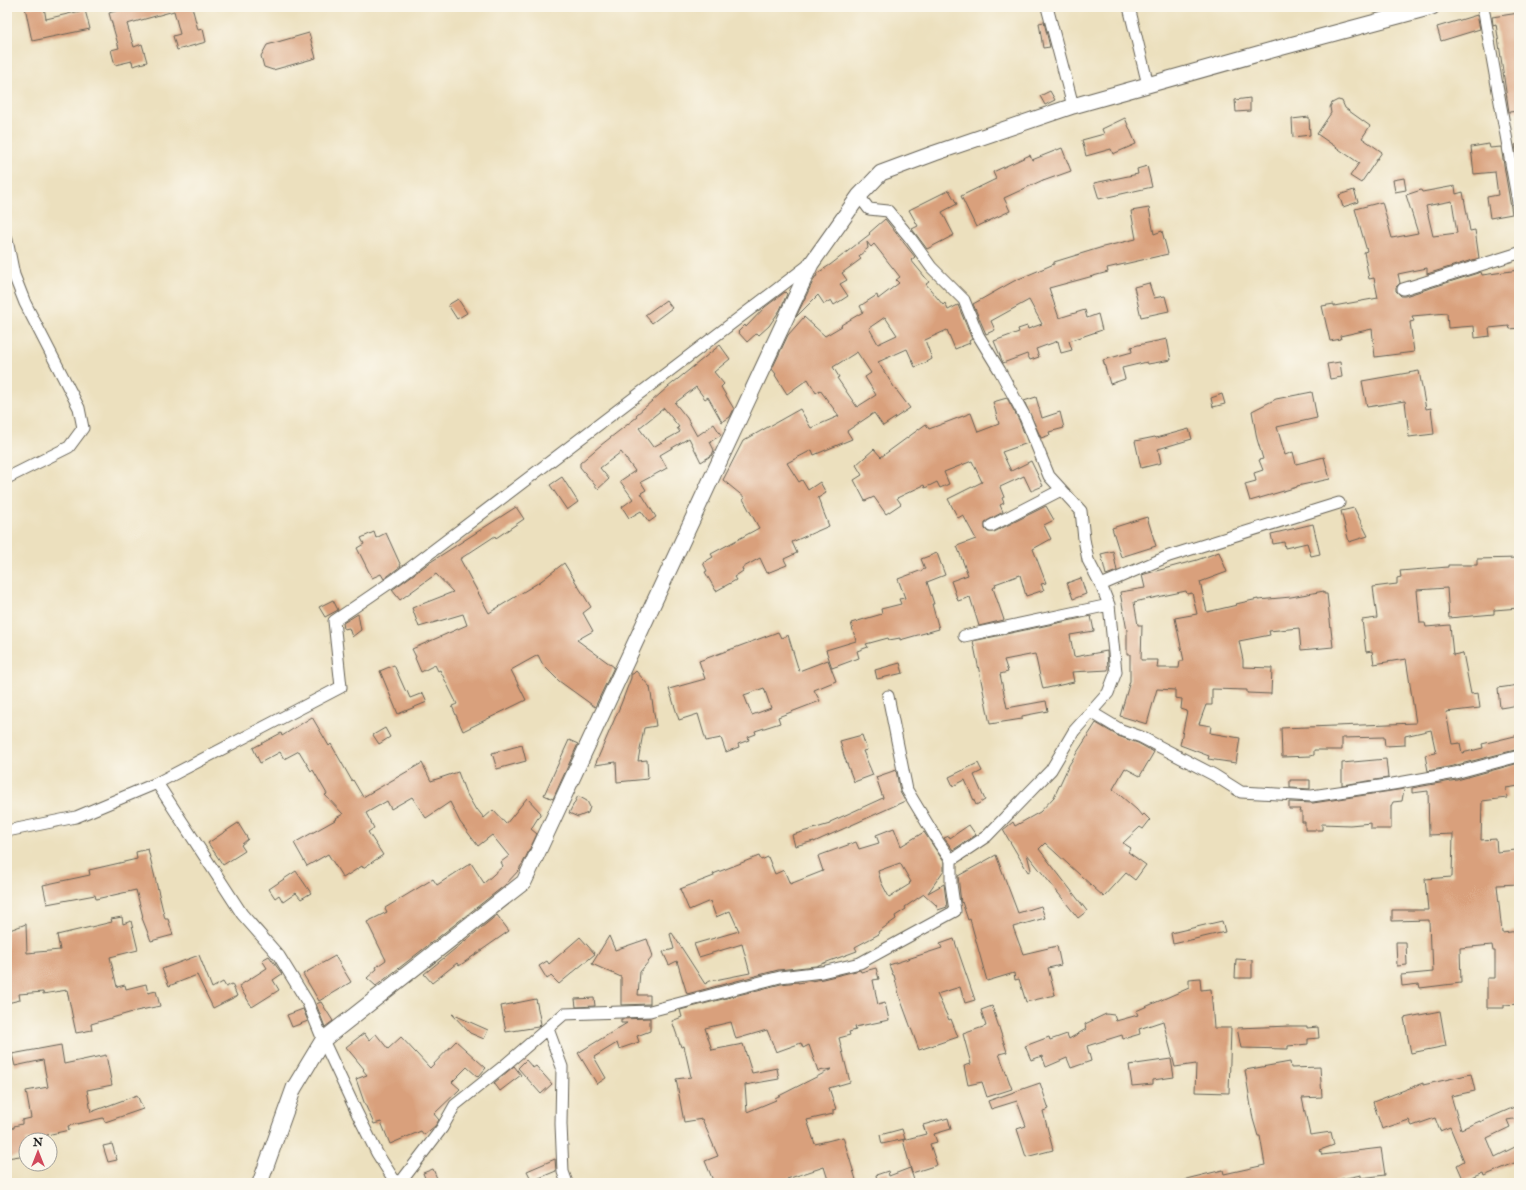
<svg xmlns="http://www.w3.org/2000/svg" width="1526" height="1190" font-family="'IM FELL Double Pica',serif">
	<style>
		.building { fill: #d9a07b; fill-rule: evenodd }
		.lines { fill: none; stroke-linecap: round; stroke-linejoin: round }
		.street-casing { stroke: #656155; stroke-width: 13 }
		.secondary-casing { stroke: #656155; stroke-width: 17 }
		.street { stroke: #fff; stroke-width: 11 }
		.secondary { stroke: #fff; stroke-width: 15 }
	</style>
	<rect width="100%" height="100%" fill="#fbf7ec"/>
	<filter id="ink" filterUnits="userSpaceOnUse"><feTurbulence type="fractalNoise" baseFrequency=".025" numOctaves="2"/><feDisplacementMap in="SourceGraphic" scale="8" xChannelSelector="R" yChannelSelector="G"/><feConvolveMatrix kernelMatrix="1 2 1 2 8 2 1 2 1" color-interpolation-filters="sRGB"/></filter>
	<filter id="wash" filterUnits="userSpaceOnUse"><feTurbulence type="fractalNoise" baseFrequency=".012" numOctaves="4" result="noise"/><feDisplacementMap in="SourceGraphic" scale="16" xChannelSelector="R" yChannelSelector="G"/><feGaussianBlur stdDeviation="0.9" result="paint"/><feColorMatrix in="noise" values="0 0 0 0 0 0 0 0 0 0 0 0 0 0 0 0 0 1.4 0 .05"/><feComposite in="paint" operator="in"/></filter>
	<g filter="url(#wash)">
		<rect width="100%" height="100%" fill="#ece0be"/>
		<g id="blocks">
			<path class="building" d="M25 7H44L46 19 85 10 90 29 32 41Z
				M114 7H192L198 30 203 29 206 42 177 50 173 36 180 34 174 11 127 24 134 47 142 44 147 62 133 66 132 61 115 65 111 50 119 48 109 13 116 11Z
				M1519 13V111L1509 112 1496 24 1493 25 1492 17Z
				M1477 15 1480 29 1441 41 1437 27Z
				M1044 22 1050 47 1043 48 1039 23Z
				M309 33 316 58 273 70 264 67 261 56 267 45Z
				M1050 91 1055 100 1045 105 1040 96Z
				M1250 98V111L1236 112 1235 100Z
				M1338 100 1342 101 1345 108 1370 126 1362 138 1382 152 1361 183 1350 176 1359 163 1317 134 1331 113 1330 107 1332 103Z
				M1309 117 1310 135 1293 137 1292 119Z
				M1125 118 1136 144 1113 154 1111 149 1086 156 1082 140 1104 134 1102 129Z
				M1489 144 1490 148 1501 147 1512 214 1490 218 1487 197 1498 195 1495 172 1474 174 1471 147Z
				M1519 144V168L1515 145Z
				M1062 148 1071 171 1043 181V180L1004 198 1010 211 976 227 961 196 996 179 993 172 1030 155 1032 160Z
				M1147 166 1152 187 1099 199 1094 183 1138 174 1137 169Z
				M1404 178 1406 190 1395 192 1393 180Z
				M1455 186 1456 194 1463 192 1470 231 1475 230 1479 258 1427 274V268L1398 274 1400 283 1396 287V291L1401 296H1405L1481 272 1482 275 1519 270V328L1510 329 1509 326 1489 328 1490 336 1475 338 1474 326 1448 328 1447 313 1412 316 1414 321 1410 322 1414 352 1375 357 1372 329 1340 336 1341 339 1330 341 1322 306 1334 304V306L1378 298 1374 278 1369 279 1364 252 1367 251 1355 209 1382 202 1392 238 1418 233 1406 195 1421 190 1422 192ZM1452 201 1457 233 1433 236 1426 206Z
				M949 190 957 204 942 212 954 235 927 249 912 229 918 226 909 210Z
				M1354 190 1358 202 1343 207 1339 195Z
				M1149 208 1154 234 1162 231 1168 254 1107 268 1108 272 1049 288 1059 318 1085 310 1087 318 1098 314 1102 330 1069 341 1072 350 1061 353 1058 341 1036 349 1039 357 1030 360 1027 354 1003 363 994 341 1019 332 1018 329 1027 326 1028 329 1042 324 1029 300 991 321 995 330 986 334 973 304 1014 281 1054 264V262L1103 247 1136 239 1131 211Z
				M885 219 915 257 911 260 929 282 926 284 943 305 945 303 948 310 958 305 972 339 969 341 970 343 955 349 947 330 925 340 932 359 925 363 915 367 907 349 878 362 894 387 910 408 883 426 874 413 847 431 852 439 814 455 812 450 787 463 799 482 802 480 808 490 820 482 826 493 818 498 829 526 792 542 797 553 784 559 787 565 767 573 760 558 742 568 743 571 734 577 736 580 716 591 705 572 707 571 703 563 713 557 711 554 759 528 743 499 745 498 723 480 743 441 800 409 811 428 839 416 820 390 816 393 808 379 787 394 775 375 776 374 772 369 788 335 804 317 825 336 842 326 841 325 863 312 860 306 877 295 878 299 899 283 896 280 900 277 874 244 871 247 867 242 868 248 859 256 861 259 842 273 847 280 840 284 848 296 834 305 831 300 824 304 818 295 796 317 815 277 817 276 816 274 830 265 870 234 869 233ZM885 317 897 335 878 344 869 328ZM857 352 871 373 865 377 876 395 857 407 837 378 839 377 833 367Z
				M1149 283 1154 298 1165 296 1169 311 1141 317 1134 287Z
				M785 292 787 294 780 310 769 326 759 335 757 333 747 342 738 332 745 325 746 327 765 307Z
				M458 299 467 313 457 319 448 305Z
				M666 300 672 308 652 323 645 315Z
				M1167 339 1171 360 1148 364 1147 362 1122 368 1125 379 1110 384 1103 360 1132 352 1131 347 1138 345Z
				M720 345 730 359 714 372 724 384 721 387 734 409 730 417 722 422 708 397 705 399 696 387 675 403 687 418 697 436 714 424 721 435 710 442 714 450 712 455 701 462 689 438 660 455 667 468 641 482 646 490 641 493 656 517 649 522 641 511 629 518 622 507 633 499 620 481 635 471 621 452 600 468 609 479 598 489 580 467V463L601 445 637 417 636 415 668 387ZM664 408 679 427 677 428 680 432 653 447 639 428Z
				M1340 362 1342 377 1330 379 1327 364Z
				M1419 371 1426 409 1431 408 1434 434 1409 437 1405 401 1367 407 1362 381Z
				M1312 392 1317 418 1277 427 1285 455 1293 452 1296 464 1324 457 1330 479 1297 486V487L1250 501 1245 484 1256 481 1254 473 1263 470 1259 460 1263 459 1257 439 1252 411 1276 399Z
				M1222 394 1225 404 1213 407 1211 398Z
				M1036 397 1042 418 1060 412 1064 428 1049 432 1050 435 1041 438 1024 401Z
				M1007 398 1019 420 1028 443 1002 452 1011 471 1031 461 1043 486 1031 491 1024 476 1000 487 1004 497 1002 498 1004 503 1000 505 1003 512 985 522V529L988 532H994L1046 506 1054 520 1044 525 1051 539 1033 549 1046 583 1041 584 1044 590 1026 596 1020 575 995 584 996 586 993 588 1004 620 979 626 970 597 958 601 951 581 968 575 957 546 976 539 963 515 958 518 948 499 982 482 972 461 944 472 949 484 940 488 937 482 925 488 924 485 897 498 901 504 886 514 874 497 865 501 854 480 862 475 856 465 874 449 881 457 926 424 929 429 971 413 978 432 999 424 993 402Z
				M1189 429 1192 439 1158 449 1161 463 1141 468 1135 441 1155 437 1156 438Z
				M562 477 578 502 567 510 550 485Z
				M516 507 524 519 496 538 495 536 460 559 489 613 541 581 564 563 591 607 583 613 593 631 577 640 614 667 595 707 559 681 543 665 538 655 511 670 526 700 463 731 452 706 457 704 440 670 438 671 435 665 421 672 415 658 416 657 412 649 467 625 463 614 419 627 412 608 453 592 436 574 400 600 392 590 429 563Z
				M1354 508 1368 536 1349 542 1341 511Z
				M1147 517 1156 546 1121 557 1112 528Z
				M1313 524 1320 554 1311 556 1307 543 1285 548 1284 542 1273 544 1271 534Z
				M374 532 376 538 386 533 401 566 384 579 381 574 372 578 357 548 364 544 361 538Z
				M1113 551 1117 571 1106 575 1101 554Z
				M1219 552 1227 572 1200 582 1207 612 1237 605 1236 604 1258 599V600L1291 597 1324 591V594H1327L1333 647 1301 650 1299 628 1269 631 1270 635 1239 641 1243 660V667L1272 668 1271 694 1247 693V690L1212 689V705H1206L1199 724 1211 726 1210 733 1240 738 1236 763 1208 759 1209 756 1180 745 1187 711 1181 709 1182 699 1175 698V690L1157 689 1147 724 1120 716 1130 681V654H1127V631L1120 592 1145 588 1142 575 1145 574 1197 560ZM1186 591 1187 594 1192 593 1197 614 1175 618 1184 661H1180L1179 668H1157L1158 660H1141L1142 625H1138L1134 602Z
				M937 553 945 575 927 582 934 604H932L939 629 900 640V638L889 640 888 638 866 644 868 647 857 651 859 658 832 668 826 650 856 641 851 623 882 614 881 609 901 604 899 599 905 598 898 579 925 569 921 559Z
				M1519 558V608L1494 610V614L1449 618 1447 588 1417 590 1420 623H1425L1426 627 1450 625 1453 655 1463 653 1471 694 1478 693 1480 708 1446 712 1452 744 1460 743 1462 753 1483 748 1482 744 1519 735V749L1453 766 1428 771 1425 755 1436 753 1431 730 1405 736V745L1385 746 1384 737 1342 738V750H1314V755L1311 756 1282 757 1281 728 1416 723 1406 659 1374 664 1372 651 1366 652 1362 620 1377 618 1373 587 1397 584V578L1401 577 1400 571 1448 567V565H1477V559Z
				M1081 578 1086 594 1073 599 1067 583Z
				M333 600 338 610 325 617 319 607Z
				M358 614 361 630 352 637 349 628 344 629 343 623Z
				M1091 616 1094 631 1070 635 1074 657 1107 651 1108 670 1072 672 1074 682 1043 689 1035 654 1004 660 1008 672 1000 674 1007 708 1046 701 1048 711 1022 716V719L990 724 973 641Z
				M778 632 781 638 788 635 799 671 828 660 836 681 814 690 820 701 778 717 780 723 755 731 756 734 748 737 749 740 738 744 739 747 726 752 721 738 706 741 698 714 679 720 669 689 705 679 699 661ZM764 688 771 708 752 715 744 695Z
				M900 663 903 673 877 679 875 670Z
				M394 665 406 692 407 691 410 698 423 693 427 702 398 714 380 671Z
				M636 671 650 687 656 726 644 728 638 761 647 760 648 779 617 782 616 762 595 765 621 704 631 678V674H633Z
				M1519 685V705L1500 708 1498 688Z
				M312 717 329 746 331 744 352 781 353 780 363 797 422 763 431 781 458 772 465 791 476 810 477 809 484 818 493 810 506 824 527 798 541 813 531 829 537 834 523 863 520 867V869L504 886 376 986 367 978 377 969 376 967 386 960 367 922 387 912 385 908 433 879 437 885 471 863 484 883 503 866 501 862 509 856 492 835 478 846 460 822 450 802 426 818 412 797 391 809 387 801 366 813 374 828 368 832 383 855 363 868 362 866 343 878 328 854 307 866 294 843 337 819 336 818 343 814 325 795 327 794 313 770 311 771 299 751 284 759 280 752 260 763 253 748 281 733 282 736Z
				M1096 723 1118 736 1138 743 1154 752 1140 776 1125 768 1113 789 1137 810 1142 816 1144 814 1150 820 1143 829 1140 827 1123 843 1131 848 1128 852 1146 865 1135 880 1126 873 1104 897 1045 843 1039 849 1087 911 1078 918 1027 854 1031 870 1028 872 1003 830 1013 822 1015 826 1040 812 1054 797 1069 765Z
				M385 728 390 737 379 744 373 735Z
				M862 735 867 750 863 751 873 775 854 782 844 756 840 741Z
				M569 740 578 744 553 799 544 795Z
				M522 745 526 761 497 769 492 753Z
				M1386 759 1388 778 1342 785V763Z
				M978 763 982 771 974 775 985 800 976 805 965 780 953 786 949 777Z
				M1519 763V786L1506 788 1507 798 1482 801 1481 840 1496 839 1497 852 1516 850 1519 884 1497 885 1502 933 1519 931V1004L1504 1005V1008H1487V978H1495V951H1493L1492 945 1460 948 1461 983 1420 988 1419 984 1402 986 1401 975 1433 972 1432 949H1430L1429 920 1392 921V910H1428L1425 879 1452 877 1453 834 1429 835 1428 791 1412 793V788L1457 780Z
				M896 770 900 792 905 801 814 842V841L795 846 792 835 830 824V822L883 798 876 777Z
				M1290 780H1310V789L1290 788Z
				M1404 789 1402 801 1393 802 1391 806V829H1371V823L1350 825 1322 824V830H1305V822H1302V812H1299L1300 809H1289V802L1313 803Z
				M578 796 587 801 590 807 588 813 578 817 569 813Z
				M238 823 248 839 241 845 245 851 223 865 208 843Z
				M969 825 976 835 953 850 944 838 949 836 950 838Z
				M894 828 901 846 924 832 944 862V870L928 893 944 884 947 907 938 910 936 905 924 894 905 907 906 909 895 916 896 919 878 932 879 934 855 947 857 951 816 966 778 970 687 994 677 961 669 965 663 952 674 949 670 934 672 933 705 984 710 981 750 973 742 944 699 957 694 944 739 931 730 911 716 917 710 901 689 910 680 889 714 876 713 874 759 856 761 860 768 857 775 874 784 870 790 884 823 871 818 856 856 842 859 849 879 843 876 835ZM900 863 911 882 909 883 910 884 889 897 881 882 878 871Z
				M148 849 165 919H168L173 935 151 941 142 918 143 917 136 890 96 899 95 895 47 904 43 885 90 875 89 870 137 859 136 852Z
				M996 855 1018 913 1041 906 1045 918 1013 927 1023 954 1057 946 1061 965 1048 968 1055 995 1026 1002 1019 979 1015 980 1014 973 987 981 970 919 968 920 962 902 961 903 958 876Z
				M296 871 311 893 301 899 296 893 283 902 279 895 275 898 269 889Z
				M497 915 509 931 459 966 457 963 432 983 424 974Z
				M122 917 123 924 131 921 138 950 110 957 117 987 125 985 126 989 146 984 148 993 156 991 160 1006 136 1011 91 1024 92 1030 76 1033 67 990 43 994V992L19 994 20 1000 7 1003V931L26 924 27 953 60 950 57 935 112 922 111 919Z
				M1222 921 1225 932 1173 944 1171 933Z
				M609 936 615 950 647 939 653 956 640 972 638 995H650V1004L621 1005V977L592 964Z
				M580 937 595 954 559 984 551 976 547 979 539 966 547 961 549 964Z
				M954 939 975 1000 965 1003 960 987 937 994 949 1020 951 1019 958 1037 919 1050 900 998 894 975H893L889 965 942 948 940 944Z
				M1396 942H1406L1407 965 1397 966Z
				M199 955 212 988 223 982 226 987 232 984 237 996 213 1008 197 975 169 986 162 969Z
				M269 956 282 974 273 980 279 990 252 1007 239 986 267 968 262 960Z
				M335 956 351 982 319 1001 303 974Z
				M1236 959 1252 960V978H1235Z
				M876 968 879 979 873 980 878 1005 885 1003 889 1020 855 1027 856 1030 849 1032 850 1035 839 1038 850 1082 829 1088 836 1109 833 1110V1114L807 1120 815 1144 843 1137 857 1183H829L824 1167 787 1179 788 1183H714L705 1161 718 1156 702 1119 684 1122 676 1079 691 1077 684 1046 681 1047 672 1021 682 1017 680 1010 781 984 798 982V983L823 979 860 970 861 972ZM731 1022 736 1039 767 1030 776 1052 801 1043 803 1048 809 1045 818 1071 832 1069 775 1098 776 1100 747 1112 745 1085 779 1079 777 1068 752 1073 743 1044 712 1050 705 1028Z
				M1200 978 1201 990 1211 989 1214 1028H1231L1229 1093 1195 1092 1196 1064 1175 1067 1163 1021 1139 1029 1140 1034 1123 1039 1122 1035 1087 1046 1091 1061 1071 1068 1067 1058 1046 1067 1042 1056 1031 1060 1025 1046 1049 1037 1050 1040 1067 1034 1069 1039 1086 1029 1085 1024 1106 1014 1114 1015 1116 1021 1138 1015 1136 1011 1189 988V979Z
				M594 998 595 1006 576 1007 575 999Z
				M536 999 541 1024 538 1027 506 1032 501 1006Z
				M321 1002 333 1021 325 1027 316 1004Z
				M992 1006 1007 1052 999 1054 1012 1089 987 1097 982 1082 968 1085 964 1066 971 1064 963 1034 986 1026 981 1010Z
				M303 1009 308 1021 292 1027 287 1015Z
				M1440 1011 1446 1046 1411 1053 1404 1018Z
				M452 1014 488 1030 484 1039 470 1033Z
				M650 1018V1031L637 1036 639 1042 619 1049 617 1043 594 1057 606 1078 597 1084 578 1053 627 1023H621V1019Z
				M1290 1026H1307V1028L1318 1027 1319 1038 1308 1039V1044L1288 1046V1049L1241 1048 1237 1028Z
				M364 1033 369 1040 376 1034 388 1049 401 1037 430 1068 456 1041 486 1068 478 1077 467 1067 452 1082 460 1089 434 1114 439 1120 435 1126 424 1135 421 1131 390 1144 381 1122 374 1124 364 1102 356 1079 367 1075 363 1070 364 1069 346 1047Z
				M61 1045 64 1064 106 1055 112 1085 87 1090 91 1112 137 1095 143 1109 105 1122 103 1118 68 1126 69 1130 47 1135 48 1138 26 1140V1155L7 1158V1129L14 1128V1126L22 1124V1120L31 1118 26 1091 48 1087 43 1060 15 1066 12 1054Z
				M1171 1059 1174 1077 1153 1080V1084L1132 1086 1129 1065Z
				M526 1060 533 1068 536 1066 552 1084 541 1094 518 1068Z
				M1290 1062 1291 1068 1320 1067 1322 1097 1302 1098 1310 1135 1331 1132 1334 1145 1320 1150 1322 1155 1381 1148 1385 1175 1361 1178V1175L1332 1181V1183H1268V1181L1257 1183H1187L1186 1179 1223 1170 1224 1174 1265 1165 1260 1136H1258L1253 1119 1245 1070Z
				M514 1066 521 1075 500 1091 494 1083Z
				M1471 1074 1475 1091 1451 1096 1461 1129 1480 1121V1122L1519 1105V1118L1507 1120 1510 1127 1487 1138 1495 1157 1519 1145V1161L1484 1176 1483 1173 1464 1181 1457 1165 1464 1161 1450 1127 1440 1131 1435 1118 1412 1126 1409 1120 1382 1129 1373 1102 1423 1083V1085Z
				M1040 1083 1049 1109 1043 1111 1053 1150 1026 1157 1017 1129 1026 1126 1017 1101 991 1109 988 1101Z
				M948 1118 951 1129 934 1134 937 1142 930 1144 937 1165 912 1173 903 1140 926 1134 923 1125Z
				M902 1129 905 1139 882 1144 880 1135Z
				M112 1144 117 1160 108 1162 103 1146Z
				M555 1159 556 1171 532 1181 527 1171Z
				M910 1168 915 1183H872V1182L877 1180 876 1175 888 1171 889 1176Z
				M433 1169 439 1183H427L423 1173Z"/>
		</g>
	</g>
	<g filter="url(#ink)">
		<use href="#blocks" fill-opacity="0" stroke="#656155" stroke-width="1"/>
		<g class="lines">
			<g class="street-casing">
				<path id="street" d="M1047 7 1073 106
					M1129 7 1148 85
					M1483 7 1519 208
					M7 240 14 275 25 303 79 408 83 428 69 447 7 478
					M1403 289 1519 253
					M991 526 1061 490
					M1101 585 1169 556 1339 503
					M964 636 1109 605
					M888 696 907 790 939 843 951 860
					M1091 712 1121 730 1141 737 1214 775 1241 792 1312 796 1393 784 1455 773 1519 756
					M157 783 242 914 279 956 308 1003 323 1040 357 1113 377 1153 396 1183
					M7 831 76 817 157 783 341 687 334 621 397 578 810 264
					M548 1029 562 1067 561 1124 563 1172 567 1183
					M400 1183 442 1128 455 1105 505 1065 564 1014 650 1011 780 977 822 972 860 963 955 911 951 884V860L987 836 1051 770 1074 731 1108 693 1116 672 1109 605 1101 585 1088 560 1084 539 1081 511 1049 476 1025 417 1000 371 978 335 964 300 931 267 911 239 888 211 869 209 859 196"/>
			</g>
			<g class="secondary-casing">
				<path id="secondary" d="M260 1183 294 1088 323 1040 524 882 811 264 859 196 881 173 935 153 1073 106 1279 48 1432 7"/>
			</g>
			<use href="#street" class="street"/>
			<use href="#secondary" class="secondary"/>
		</g>
	</g>
	<rect width="1526" height="1190" fill="none" stroke="#fbf7ec" stroke-width="24"/>
	<g transform="translate(38 1152)"><circle r="19" fill="#fbf7ec" stroke="#a29f99"/>
	<path d="M0-3L7 15L0 10L-7 15Z" fill="#d1495b"/>
	<text y="-6" font-size="11" font-weight="bold" text-anchor="middle" fill="#1c1c1c">N</text>
	</g>
</svg>
